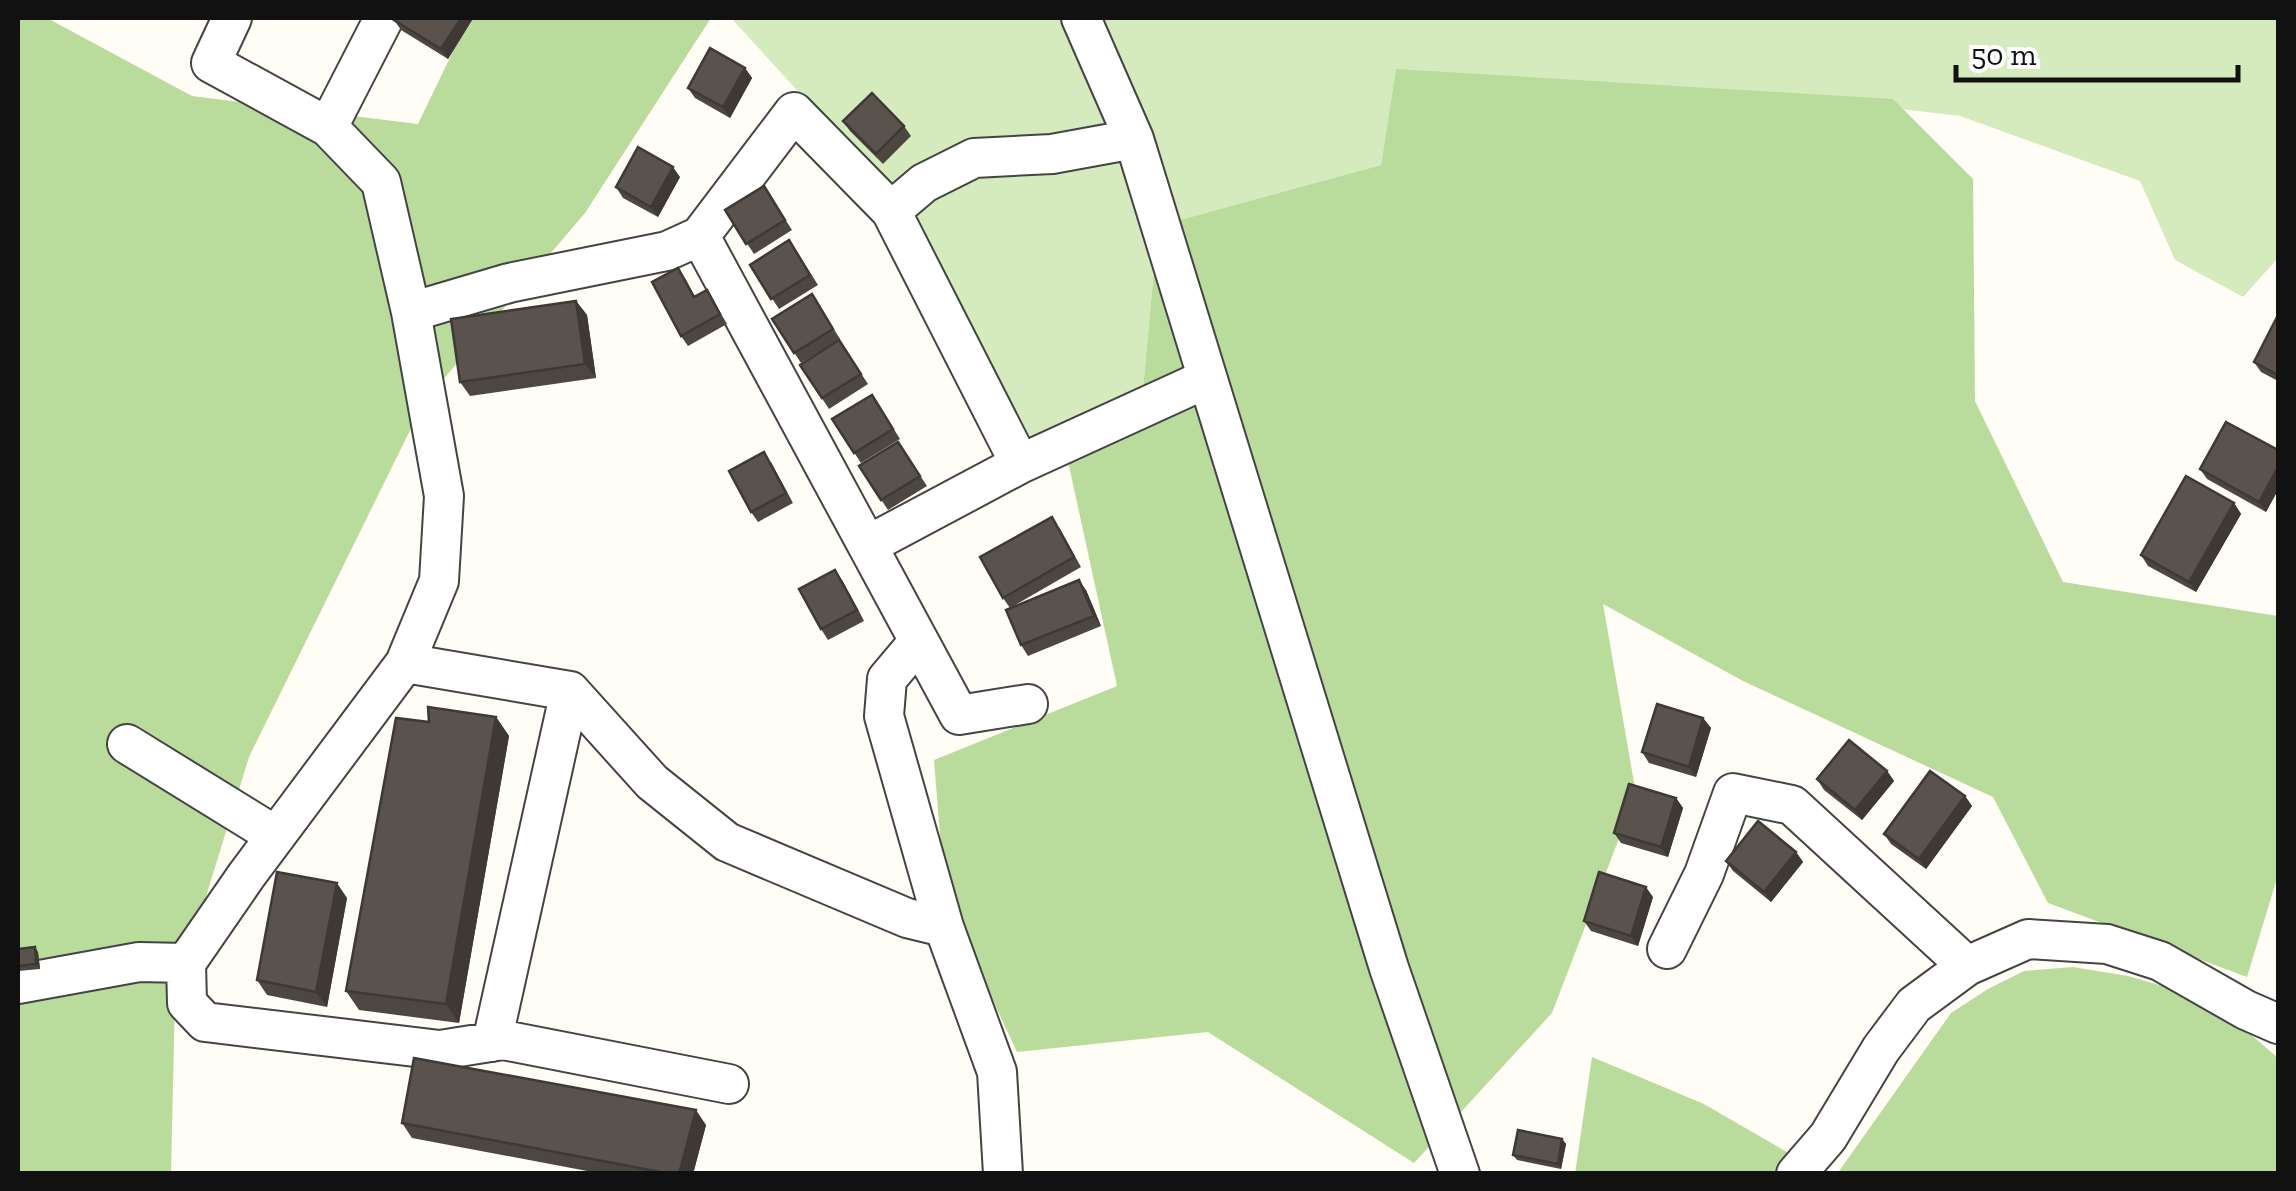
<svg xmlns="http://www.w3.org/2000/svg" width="2296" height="1191" font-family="'Zilla Slab',serif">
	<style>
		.green { fill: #d5ebbd }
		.forest { fill: #b9dc9c }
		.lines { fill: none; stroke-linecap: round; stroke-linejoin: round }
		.minor-casing { stroke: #444; stroke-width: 42 }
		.minor { stroke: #fff; stroke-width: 38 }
		.wall { fill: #4d4742 }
		.shaded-wall { fill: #3f3936 }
		.building { fill: #5a524d; stroke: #3f3936; stroke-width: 2.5 }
	</style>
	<rect width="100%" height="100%" fill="#fffdf5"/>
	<path class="green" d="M731 18H2278V258L2243 297 2175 260 2140 181 1960 116 1749 91 1396 70 1381 165 1158 226 1143 389 1030 445 914 218Z"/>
	<path class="forest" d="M18 18H47L192 96 418 124 469 18H711L585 213 424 402 249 757 175 997 171 1173H18Z
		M1396 69 1893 99 1973 179 1975 401 2063 582 2278 616V875L2247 977 2048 903 1993 797 1743 681 1603 604 1636 794 1552 1013 1414 1163 1208 1032 1017 1052 945 898 934 760 1117 686 1064 443 1143 389 1158 226 1381 165Z
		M2073 967 2128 976 2211 1000 2278 1058V1173L1837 1174 1951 1013 1988 989 2024 971Z
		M1592 1057 1704 1104 1823 1173 1575 1174Z"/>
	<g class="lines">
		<g class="minor-casing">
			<path id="minor" d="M232 18 211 63 328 127 381 182 411 312 444 496 439 581 405 663 570 691 652 782 727 842 907 918 944 927 997 1072 1003 1174
				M1081 18 1134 139 1389 968 1460 1174
				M328 127 384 18
				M891 211 924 183 974 158 1052 154 1134 139
				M700 236 959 715 1028 704
				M411 312 509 283 667 251 700 236 794 112 891 211 1020 464 1206 379
				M868 545 1020 464
				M919 641 887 679 884 716 944 927
				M405 663 246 876 186 963 187 1003 205 1022 440 1050 503 1040 729 1084
				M127 744 276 836
				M1667 949 1704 874 1733 793 1792 805 1967 966
				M18 984 139 962 186 963
				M492 1042 570 691
				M1796 1174 1828 1137 1881 1049 1914 1005 1967 966 2028 939 2107 944 2160 961 2246 1010 2278 1024"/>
		</g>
		<use href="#minor" class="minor"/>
	</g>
	<path class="wall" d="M396 18H470L472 20 448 59 401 30 394 20Z
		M745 68 752 78 730 118 695 98 688 88Z
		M843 121 904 126 911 136 883 164 850 131Z
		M680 177 658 217 623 198 616 187Z
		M764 186 792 230 754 254 725 210Z
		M796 250 818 285 779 309 750 265Z
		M685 278 695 297 707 290 727 324 688 346 681 336Z
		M812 294 840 339 801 363 772 319Z
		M576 301 587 315 596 378 470 396 460 382Z
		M2278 315V381L2261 372 2254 362Z
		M839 340 868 384 829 409 800 365Z
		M879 405 900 439 861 463 832 419Z
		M898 442 927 486 888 510 859 466Z
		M2278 450V490L2266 512 2207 479 2200 469Z
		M771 462 793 503 758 522 751 512Z
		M2234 503 2241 514 2196 592 2148 566 2141 555Z
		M1059 527 1081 567 1010 608 1003 598Z
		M842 580 864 621 828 640 821 629Z
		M1086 590 1101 626 1028 656 1021 645Z
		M496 717 509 736 459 1023 359 1010 346 991 429 722Z
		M1703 718 1711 728 1696 777 1649 763 1642 752Z
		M1887 771 1894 781 1862 820 1824 790 1817 779Z
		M1965 796 1972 806 1926 869 1891 844 1884 834Z
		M1676 798 1683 808 1668 857 1621 843 1614 833Z
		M1796 852 1803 862 1771 902 1733 871 1726 861Z
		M1653 897 1638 946 1591 931 1584 921Z
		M347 898 327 1007 267 995 257 980Z
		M18 949 38 952 40 969 18 971Z
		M402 1123 706 1125 693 1174H603L412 1138Z
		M1562 1139 1566 1144 1561 1169 1517 1160 1513 1155Z"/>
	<path class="shaded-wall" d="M461 18H470L472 20 448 59 441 49Z
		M745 68 752 78 730 118 723 107Z
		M673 167 680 177 658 217 651 207Z
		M576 301 587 315 596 378 585 364Z
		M2278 467V490L2266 512 2259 502Z
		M2234 503 2241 514 2196 592 2189 582Z
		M835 570 842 580 864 621 857 610Z
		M1079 580 1086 590 1101 626 1094 616Z
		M496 717 509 736 459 1023 446 1004Z
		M1703 718 1711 728 1696 777 1689 767Z
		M1887 771 1894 781 1862 820 1855 810Z
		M1965 796 1972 806 1926 869 1919 859Z
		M1676 798 1683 808 1668 857 1661 847Z
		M1796 852 1803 862 1771 902 1764 892Z
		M337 883 347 898 327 1007 316 992Z
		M1646 887 1653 897 1638 946 1631 936Z
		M35 947 38 952 40 969 36 964Z
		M696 1110 706 1125 693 1174H679Z
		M1562 1139 1566 1144 1561 1169 1558 1164Z"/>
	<path class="building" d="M396 18H461L441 49 394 20Z
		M710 48 745 68 723 107 688 88Z
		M872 93 904 126 876 154 843 121Z
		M638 147 673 167 651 207 616 187Z
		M764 186 785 220 746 244 725 210Z
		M789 240 810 275 771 299 750 265Z
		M678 268 694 297 707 290 720 314 681 336 652 282Z
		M812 294 833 329 794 353 772 319Z
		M576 301 585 364 460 382 451 319Z
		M2278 315V375L2254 362Z
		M839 340 861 374 822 398 800 365Z
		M872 395 893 429 854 453 832 419Z
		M2226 422 2278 450V467L2259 502 2200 469Z
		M898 442 920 476 881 500 859 466Z
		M764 452 786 493 751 512 729 471Z
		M2186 476 2234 503 2189 582 2141 555Z
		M1052 517 1074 557 1003 598 980 557Z
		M835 570 857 610 821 629 799 589Z
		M1079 580 1094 616 1021 645 1006 610Z
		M1657 704 1703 718 1689 767 1642 752Z
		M428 707 496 717 446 1004 346 991 396 718 429 722Z
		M1849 740 1887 771 1855 810 1817 779Z
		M1930 771 1965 796 1919 859 1884 834Z
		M1629 784 1676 798 1661 847 1614 833Z
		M1758 821 1796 852 1764 892 1726 861Z
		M277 872 337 883 316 992 257 980Z
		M1599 872 1646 887 1631 936 1584 921Z
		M35 947 36 964 18 966V949Z
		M414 1058 696 1110 679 1174H671L402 1123Z
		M1518 1130 1562 1139 1558 1164 1513 1155Z"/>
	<rect width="2296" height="1191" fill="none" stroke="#111111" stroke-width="40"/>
	<path d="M1956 65v15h282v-15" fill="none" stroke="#111111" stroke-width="5"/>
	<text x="1971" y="65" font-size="30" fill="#111111" stroke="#ffffff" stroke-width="8" paint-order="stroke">50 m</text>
</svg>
